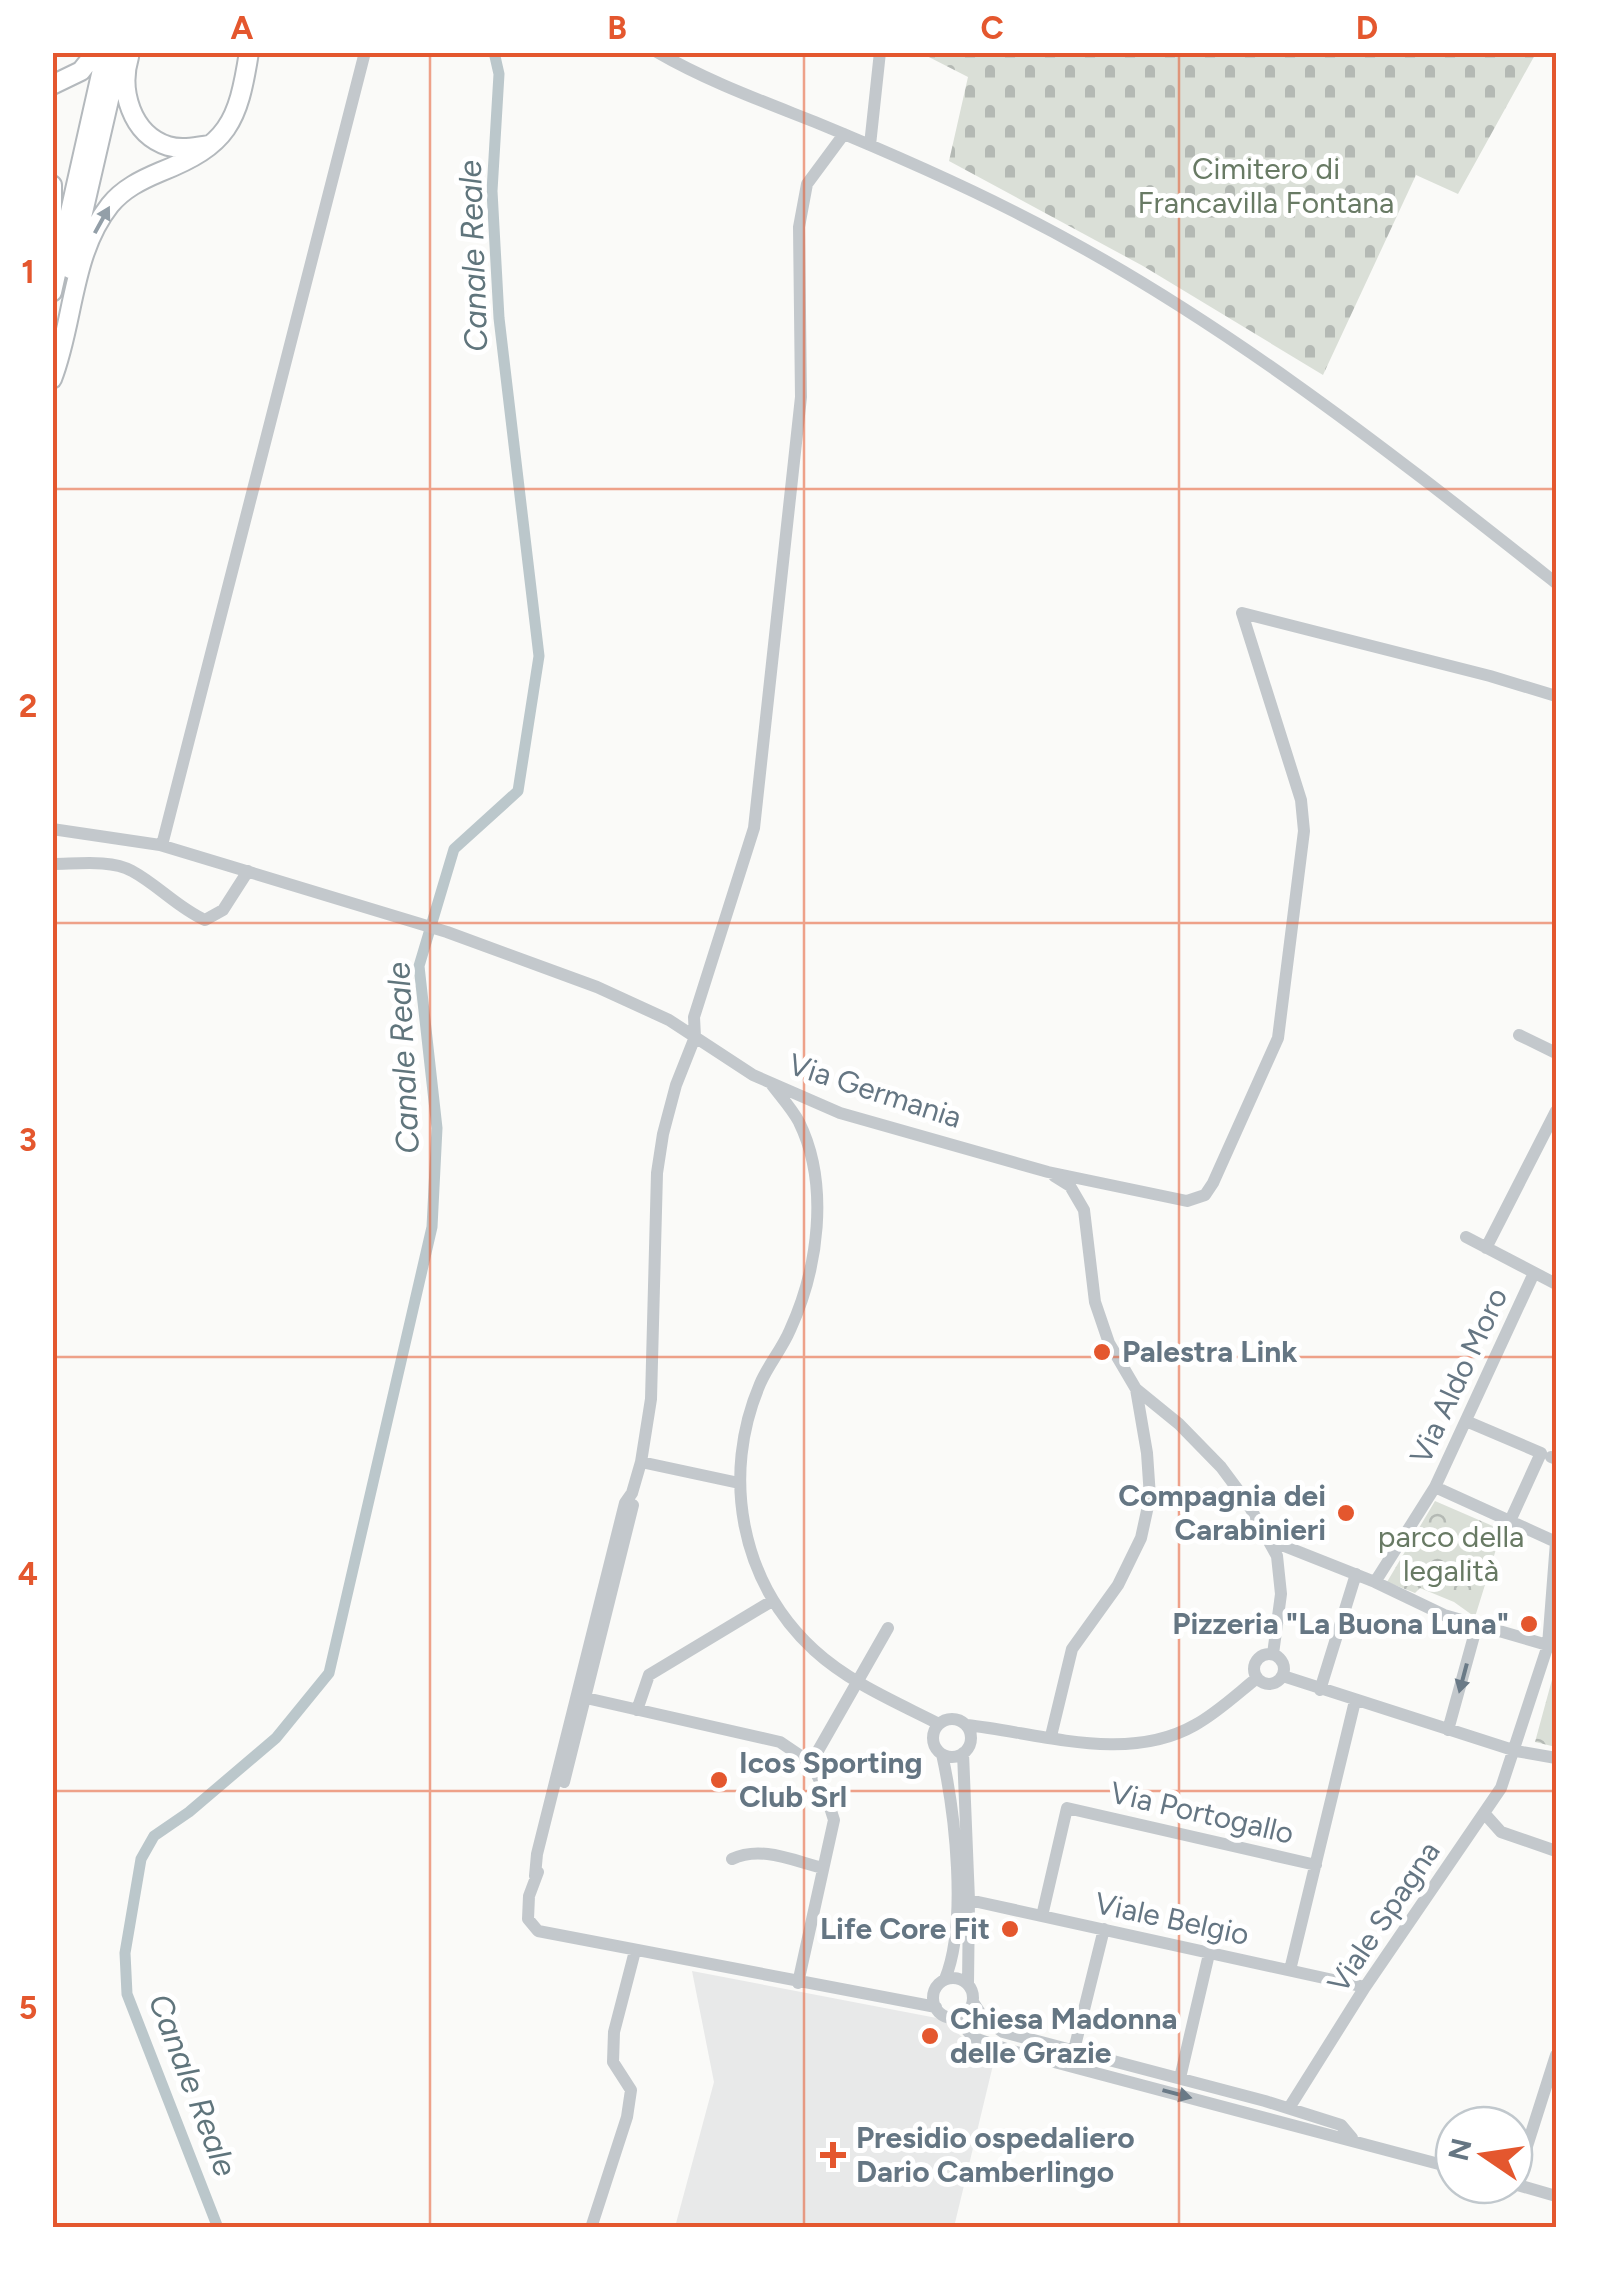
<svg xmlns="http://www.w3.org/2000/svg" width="1609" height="2280" font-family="Figtree,sans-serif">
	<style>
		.built { fill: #e8e9e9 }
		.cemetery { fill: url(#cemetery-stones) }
		.park { fill: url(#park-crowns) }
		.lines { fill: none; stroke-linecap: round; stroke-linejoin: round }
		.canal { stroke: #bbc7cb; stroke-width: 11 }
		.highway-casing { stroke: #b4b9bd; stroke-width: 22 }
		.minor { stroke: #c3c8cc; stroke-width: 12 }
		.highway { stroke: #fff; stroke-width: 18 }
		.oneway { fill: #939fa8 }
		.oneway2 { fill: #6a7a87 }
		.grid { fill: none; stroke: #e4572e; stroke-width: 2.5; stroke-opacity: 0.55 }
		.poi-dot { fill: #e4572e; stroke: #fff; stroke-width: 4 }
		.labels { text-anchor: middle; stroke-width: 10; stroke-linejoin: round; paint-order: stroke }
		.park-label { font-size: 30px; fill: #687a64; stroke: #fff }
		.street-label { font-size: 30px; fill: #657683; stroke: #fff }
		.poi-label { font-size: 30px; font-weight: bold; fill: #657683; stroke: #fff; text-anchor: start }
		.water-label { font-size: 32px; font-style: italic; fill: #60757c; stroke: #fff }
		.neatline { fill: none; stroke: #e4572e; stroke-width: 4 }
		.grid-label { font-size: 32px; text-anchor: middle; font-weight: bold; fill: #e4572e }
	</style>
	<defs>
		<pattern id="cemetery-stones" width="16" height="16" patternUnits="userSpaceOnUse" patternTransform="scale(2.5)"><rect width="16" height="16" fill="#dadfd7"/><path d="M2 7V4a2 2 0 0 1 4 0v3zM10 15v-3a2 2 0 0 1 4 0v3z" fill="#b4b9b4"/></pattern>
		<pattern id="park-crowns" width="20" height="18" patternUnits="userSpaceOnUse" patternTransform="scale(2.5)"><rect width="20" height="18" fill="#dadfd7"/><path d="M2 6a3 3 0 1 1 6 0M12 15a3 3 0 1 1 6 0" fill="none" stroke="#b4b9b4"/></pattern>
	</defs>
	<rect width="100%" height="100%" fill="#fafaf8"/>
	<path class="built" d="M692 1971 942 2019 993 2065 954 2227H675L714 2082Z"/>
	<path class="cemetery" d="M921 53 1536 52V53L1458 194 1416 175 1323 375 1143 266 949 161 968 77Z"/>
	<path class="park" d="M1435 1501 1502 1530 1475 1617 1454 1602 1420 1588 1415 1593 1387 1582Z
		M1556 1665V1747L1535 1742Z"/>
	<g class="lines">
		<path class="canal" d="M218 2228 127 1994 125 1953 141 1859 154 1836 189 1812 276 1738 329 1673 432 1227 437 1128 419 966 454 849 518 791 539 656 499 318 492 191 499 74 494 52"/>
		<g class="highway-casing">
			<path id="highway" d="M129 57C119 90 131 134 168 146 181 150 196 147 209 145
				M52 85 81 71 96 52
				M52 185V237
				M70 269 120 52
				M52 292 106 52
				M52 379C74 323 71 254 110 205 123 189 141 180 160 172 228 145 238 123 249 52"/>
		</g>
		<path class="minor" d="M657 52C707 81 762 101 815 122 883 150 950 179 1015 212 1211 310 1385 448 1556 583
			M870 145 880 52
			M52 829 160 845 447 932 597 987 669 1020 753 1075 840 1113 1048 1172 1187 1201 1205 1195 1213 1183 1278 1038 1304 831 1301 800 1242 613 1490 676 1556 696
			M162 845 365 52
			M52 864C76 864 111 859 132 871 158 885 178 908 205 920L223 910 248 871
			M1519 1035 1556 1053
			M772 1085C781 1097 792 1109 799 1122 830 1185 818 1269 790 1330 782 1349 768 1365 760 1384 721 1475 740 1582 814 1650 850 1683 896 1702 939 1724
			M1054 1176 1070 1186 1084 1210 1095 1302 1109 1343 1136 1389 1179 1424 1221 1467 1247 1502 1277 1556 1281 1594 1273 1654
			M1466 1237 1556 1284
			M1486 1248 1556 1111
			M1466 1421 1541 1453 1510 1521
			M1551 1457 1556 1459
			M641 1462 739 1483
			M1435 1487 1556 1542
			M1269 1540 1375 1582 1444 1615 1554 1647
			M1375 1582 1435 1487 1534 1273
			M1254 1669a15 15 0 1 1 30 0a15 15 0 1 1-30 0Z
			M1283 1676 1516 1751 1556 1758
			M1320 1690 1356 1574
			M586 1698 780 1742 811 1763 824 1789 834 1820 798 1983
			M637 1710 649 1675 772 1601
			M933 1738a19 19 0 1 1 38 0a19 19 0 1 1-38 0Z
			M967 1725C1040 1733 1127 1764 1195 1725 1217 1713 1237 1694 1257 1678
			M1448 1730 1477 1625
			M1051 1736 1072 1649 1118 1585 1141 1538 1150 1497 1147 1453 1136 1389
			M963 1753 969 1900 968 1983
			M942 1754C955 1813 968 1923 945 1979
			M811 1763 888 1628
			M564 1782 633 1505
			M1484 1813 1501 1832 1556 1851
			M732 1859C761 1845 794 1861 823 1868
			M538 1872 529 1896 528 1919 538 1931 936 2007
			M535 1876 537 1854 625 1503 632 1493 641 1462 651 1399 657 1173 663 1134 676 1085 695 1037 694 1017 754 828 801 397 799 227 807 184 844 134
			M969 1900 1365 1987
			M1042 1916 1067 1808 1316 1865
			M1290 1970 1355 1701
			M933 1998a20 20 0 1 1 40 0a20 20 0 1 1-40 0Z
			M973 2002 984 2019 1003 2032 1265 2101 1341 2125 1352 2138
			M956 2018 974 2038 1009 2050 1454 2168
			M1074 2050 1104 1929
			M1180 2078 1209 1954
			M1289 2108 1365 1987 1501 1788 1548 1645 1556 1542
			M1514 2184 1556 2196
			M1515 2184 1556 2055
			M591 2228 627 2117 631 2090 613 2062 614 2032 635 1951"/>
		<use href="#highway" class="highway"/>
	</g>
	<defs><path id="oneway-solid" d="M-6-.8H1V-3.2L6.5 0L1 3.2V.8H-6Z" transform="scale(2.5)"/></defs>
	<use class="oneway" href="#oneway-solid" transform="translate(102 220) rotate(-61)"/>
	<g class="oneway2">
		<use href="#oneway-solid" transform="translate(1463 1678) rotate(105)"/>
		<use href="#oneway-solid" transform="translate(1177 2094) rotate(15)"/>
	</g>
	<path class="grid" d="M430 52V2228M804 52V2228M1179 52V2228M52 489H1556M52 923H1556M52 1357H1556M52 1791H1556"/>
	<g class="poi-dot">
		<circle cx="1102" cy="1352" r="10"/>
		<circle cx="1346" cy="1513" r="10"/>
		<circle cx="1529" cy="1624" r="10"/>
		<circle cx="719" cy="1780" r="10"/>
		<circle cx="1010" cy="1929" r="10"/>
		<circle cx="930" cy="2036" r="10"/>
		<path d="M828 2140h10v10h10v10h-10v10h-10v-10h-10v-10h10z"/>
	</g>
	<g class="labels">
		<g class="park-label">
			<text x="1266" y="179">Cimitero di<tspan x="1266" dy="34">Francavilla Fontana</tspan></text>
			<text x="1451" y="1547">parco della<tspan x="1451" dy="34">legalità</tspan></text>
		</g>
		<g class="street-label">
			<text transform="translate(875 1091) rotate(18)" y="10">Via Germania</text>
			<text transform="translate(1459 1376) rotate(-65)" y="10">Via Aldo Moro</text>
			<text transform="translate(1202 1813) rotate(13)" y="10">Via Portogallo</text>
			<text transform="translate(1384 1917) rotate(-56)" y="10">Viale Spagna</text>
			<text transform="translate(1172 1919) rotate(12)" y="10">Viale Belgio</text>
		</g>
		<g class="poi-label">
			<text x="1122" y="1362">Palestra Link</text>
			<text x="1326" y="1506" text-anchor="end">Compagnia dei<tspan x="1326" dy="34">Carabinieri</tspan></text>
			<text x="1509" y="1634" text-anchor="end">Pizzeria "La Buona Luna"</text>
			<text x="739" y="1773">Icos Sporting<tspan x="739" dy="34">Club Srl</tspan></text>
			<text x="990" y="1939" text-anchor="end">Life Core Fit</text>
			<text x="950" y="2029">Chiesa Madonna<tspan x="950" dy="34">delle Grazie</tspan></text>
			<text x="856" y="2148">Presidio ospedaliero<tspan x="856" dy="34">Dario Camberlingo</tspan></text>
		</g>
		<g class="water-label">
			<text transform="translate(473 256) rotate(-92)" y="11">Canale Reale</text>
			<text transform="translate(403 1058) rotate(-93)" y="11">Canale Reale</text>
			<text transform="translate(193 2085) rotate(69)" y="11">Canale Reale</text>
		</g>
	</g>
	<rect width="1609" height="2280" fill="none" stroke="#ffffff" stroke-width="110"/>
	<g transform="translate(1484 2155) rotate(283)"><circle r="48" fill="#ffffff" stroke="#c1c8cd" stroke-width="2.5"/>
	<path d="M0-8L18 38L0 25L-18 38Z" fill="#e4572e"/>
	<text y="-15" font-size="28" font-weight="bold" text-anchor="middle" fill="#657683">N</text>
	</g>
	<rect x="55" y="55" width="1499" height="2170" class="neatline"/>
	<g class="grid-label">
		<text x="242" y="39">A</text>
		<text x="617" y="39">B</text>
		<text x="992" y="39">C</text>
		<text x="1367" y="39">D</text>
		<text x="28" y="283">1</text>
		<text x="28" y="717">2</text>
		<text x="28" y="1151">3</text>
		<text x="28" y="1585">4</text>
		<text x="28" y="2019">5</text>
	</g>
</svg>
